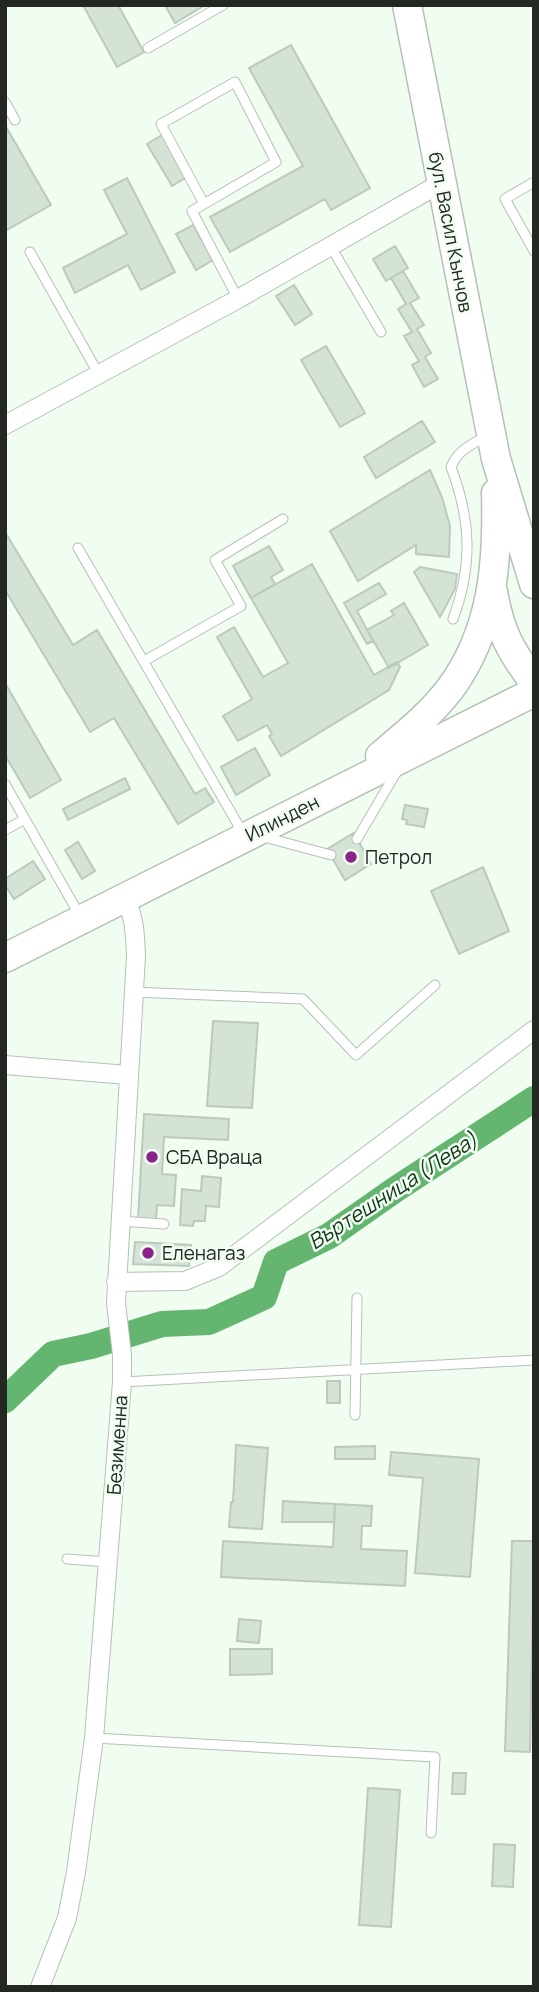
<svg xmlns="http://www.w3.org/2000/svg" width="539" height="1992" font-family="Manrope,sans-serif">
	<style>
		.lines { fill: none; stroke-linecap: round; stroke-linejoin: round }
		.river { stroke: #64b56f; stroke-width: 26 }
		.building { fill: #d5e2d6; stroke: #bcc9bd; stroke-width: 2 }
		.service-casing { stroke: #b5c1b6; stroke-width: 11 }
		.minor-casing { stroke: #b5c1b6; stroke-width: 20 }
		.primary-casing { stroke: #b5c1b6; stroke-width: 31 }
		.service { stroke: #fff; stroke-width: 9 }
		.minor { stroke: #fff; stroke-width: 18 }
		.primary { stroke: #fff; stroke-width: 28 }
		.poi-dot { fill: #89248b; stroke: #f0fdf0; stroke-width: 2.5 }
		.labels { text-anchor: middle; stroke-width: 5; stroke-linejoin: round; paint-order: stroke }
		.street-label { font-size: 19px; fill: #232823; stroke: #f0fdf0 }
		.poi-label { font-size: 19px; fill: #232823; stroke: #f0fdf0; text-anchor: start }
		.water-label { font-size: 21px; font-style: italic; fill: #123418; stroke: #f0fdf0 }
	</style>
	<rect width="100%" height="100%" fill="#f0fdf0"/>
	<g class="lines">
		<path class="river" d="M5 1400 53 1354 91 1346 162 1324 209 1322 264 1297 276 1262 329 1236 396 1189 534 1099"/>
	</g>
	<path class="building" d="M83 5H118L144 52 117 67Z
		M165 5H205L175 23Z
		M291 45 370 188 331 210 325 199 230 252 210 217 303 166 249 68Z
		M5 125 51 205 5 231Z
		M162 135 187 177 172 186 147 144Z
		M127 178 175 272 141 290 128 265 75 293 63 268 127 234 104 190Z
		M193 225 213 260 196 270 176 234Z
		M395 246 408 268 386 281 373 259Z
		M403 271 419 298 410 303 424 325 417 329 431 353 425 357 438 379 424 387 412 365 419 361 404 336 412 332 398 309 406 304 391 278Z
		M294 285 312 314 295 325 276 296Z
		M326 346 365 413 340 427 301 360Z
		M422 421 435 442 376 478 364 457Z
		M430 470 442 497 450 526 449 557 416 554V545L358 581 330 531Z
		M5 532 73 645 97 630 195 794 205 788 214 802 178 824 114 718 90 732 5 590Z
		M269 546 283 570 271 577 275 584 251 598 233 566Z
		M312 564 374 675 397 662 400 667 389 690 281 756 269 736 272 734 267 725 238 741 223 716 252 699 217 637 234 627 263 677 288 663 251 598Z
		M420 567 457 574 455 589 440 617 414 572Z
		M379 583 386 594 357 611 373 641 367 644 344 603Z
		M404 603 428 645 389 668 367 630 394 615 391 611Z
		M5 683 61 780 30 798 5 755Z
		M255 748 270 775 236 795 221 767Z
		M125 778 130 789 68 820 63 809Z
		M405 805 428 809 424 827 406 824 407 820 402 819Z
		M354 833 371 864 345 880 327 849Z
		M78 842 95 871 82 879 65 850Z
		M33 861 45 879 14 899 5 885V879Z
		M483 867 509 931 459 954 431 891Z
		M213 1021 258 1023 252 1108 207 1106Z
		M144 1114 229 1119 228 1140 164 1137 162 1174 176 1175 174 1206 157 1205 156 1220 138 1219Z
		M202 1176 221 1178 219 1207 206 1206 205 1221H194L193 1226 180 1225 182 1189 201 1191Z
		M135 1242 191 1245 189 1266 133 1264Z
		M327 1381H340V1403H327Z
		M236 1445 268 1448 262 1529 229 1527 231 1502H233Z
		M375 1446V1459H335V1447Z
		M391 1452 479 1459 470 1577 415 1573 423 1478 389 1475Z
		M283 1501 335 1504 334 1522H282Z
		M335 1504 372 1506 371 1526H362L361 1549 407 1551 405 1586 221 1577 223 1541 333 1547Z
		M512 1541H534L530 1752 505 1751Z
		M239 1619 261 1621 259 1643 237 1641Z
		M230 1649H272V1674L230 1675Z
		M453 1773H466L465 1794H452Z
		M368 1788 400 1790 391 1927 359 1925Z
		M494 1844 515 1845 513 1887 492 1886Z"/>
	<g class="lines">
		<g class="service-casing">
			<path id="service" d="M148 48 223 5
				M5 102 15 120
				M534 182 505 199 534 251
				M204 204 161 124 235 82 276 162 192 211 238 299
				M331 247 381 332
				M30 252 98 373
				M78 548 244 835
				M453 619C473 565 471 520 451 467 458 450 471 445 486 436
				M144 661 241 606 215 560 283 519
				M5 784 80 916
				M5 830 25 819
				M264 837 331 855
				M357 839 397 771
				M132 992 303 999 356 1055 435 985
				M120 1221 164 1224
				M122 1382 534 1360
				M355 1415 357 1298
				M67 1559 108 1562
				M94 1738 435 1757 431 1833"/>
		</g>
		<g class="minor-casing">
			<path id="minor" d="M5 425 238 299 441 183
				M5 1065 128 1075
				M116 1282 185 1281 219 1267 534 1030
				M40 1987 67 1918 76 1872 94 1738 122 1382V1355L116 1303 136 956C135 935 135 918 125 898"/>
		</g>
		<g class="primary-casing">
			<path id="primary" d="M407 5 496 459 534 584
				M493 592C500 631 510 651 534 682
				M380 756C405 735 430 715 450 689 493 631 498 563 496 493
				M5 958 534 692"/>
		</g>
		<use href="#service" class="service"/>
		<use href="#minor" class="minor"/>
		<use href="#primary" class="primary"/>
	</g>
	<g class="poi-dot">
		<circle cx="351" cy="857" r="7"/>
		<circle cx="152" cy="1157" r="7"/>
		<circle cx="148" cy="1253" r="7"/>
	</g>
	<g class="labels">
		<g class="street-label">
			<text transform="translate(451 232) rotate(79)" y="7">бул. Васил Кънчов</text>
			<text transform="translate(282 818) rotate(-27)" y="7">Илинден</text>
			<text transform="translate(117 1445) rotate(-86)" y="7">Безименна</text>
		</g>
		<g class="poi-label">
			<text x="365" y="864">Петрол</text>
			<text x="166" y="1164">СБА Враца</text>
			<text x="162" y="1260">Еленагаз</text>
		</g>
		<g class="water-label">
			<text transform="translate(393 1191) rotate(-33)" y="7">Въртешница (Лева)</text>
		</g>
	</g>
	<rect width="539" height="1992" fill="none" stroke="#232823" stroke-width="14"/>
</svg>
